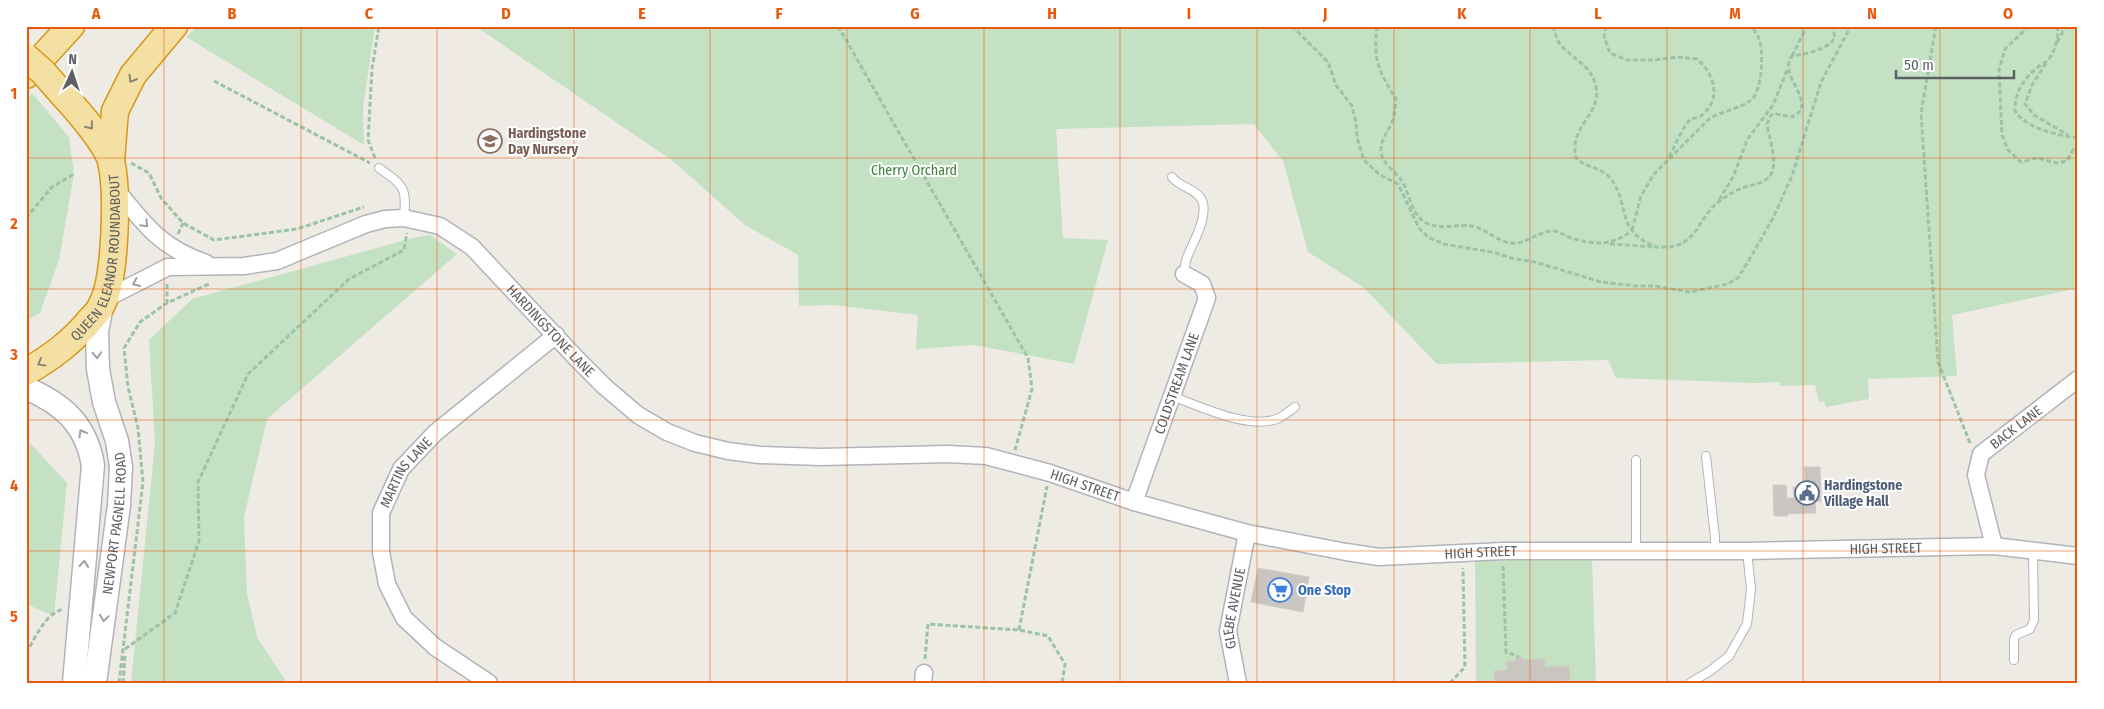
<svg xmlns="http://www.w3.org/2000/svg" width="2104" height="709" font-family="'Fira Sans Condensed',sans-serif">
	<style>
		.green { fill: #c4e2c3 }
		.building { fill: #c9c6c1; stroke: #d1ccc3 }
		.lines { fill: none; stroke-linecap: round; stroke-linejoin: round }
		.service-casing { stroke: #b1b4b8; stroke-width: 10 }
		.minor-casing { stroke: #b1b4b8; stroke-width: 19 }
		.secondary-casing { stroke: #b1b3b8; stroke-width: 25 }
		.trunk-casing { stroke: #da9617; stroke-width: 29 }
		.path { stroke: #9dc3a6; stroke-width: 3; stroke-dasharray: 5 2.5; stroke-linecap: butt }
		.service { stroke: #fff; stroke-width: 8 }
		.minor { stroke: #fff; stroke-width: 16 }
		.secondary { stroke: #fff; stroke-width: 22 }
		.trunk { stroke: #f4e0a3; stroke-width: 26 }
		.trunk-bridge-casing { stroke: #da9617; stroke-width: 29; stroke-linecap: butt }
		.trunk-bridge { stroke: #f4e0a3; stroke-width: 26 }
		.oneway { stroke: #8a8676 }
		.oneway2 { stroke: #9d9fa1 }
		.grid { fill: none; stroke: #e8590c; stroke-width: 1; stroke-opacity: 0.55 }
		.labels { text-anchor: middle; stroke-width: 4; stroke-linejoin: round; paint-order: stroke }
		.education-label { font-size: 14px; font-weight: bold; fill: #785e54; stroke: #fff; text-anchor: start }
		.park-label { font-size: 14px; fill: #3e813f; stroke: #fff }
		.street-label { font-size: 14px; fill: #5c5f63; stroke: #fff }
		.service-label { font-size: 14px; font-weight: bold; fill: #4e5e75; stroke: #fff; text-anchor: start }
		.shop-label { font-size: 14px; font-weight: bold; fill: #366cbe; stroke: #fff; text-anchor: start }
		.neatline { fill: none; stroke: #e8590c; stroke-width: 2 }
		.grid-label { font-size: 16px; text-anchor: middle; font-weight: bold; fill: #e8590c }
	</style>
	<rect width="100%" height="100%" fill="#edebe4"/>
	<path class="green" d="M198 26H375L363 108 364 145 186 37Z
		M475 26H2078V283L2074 289 1952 315 1957 376 1868 379 1869 399 1826 407 1824 401 1819 402 1815 385 1781 386 1780 382 1754 383 1616 378 1608 360 1437 364 1363 287 1308 252 1283 161 1254 124 1056 129 1063 238 1108 240 1074 364 974 345 916 349 918 315 834 305 799 306 798 255 745 225 673 161Z
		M32 93 69 137 74 174 59 260 40 313 26 321V100Z
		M430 235 457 254 267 419 244 517 247 594 257 637 287 683H131L155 443 149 340 192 299 413 238Z
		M26 443 32 445 67 483 54 616 26 604Z
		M1592 558 1596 683H1476L1475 561Z"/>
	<path class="building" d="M1804 467H1820L1821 501 1815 502 1816 513 1787 514 1788 516H1774L1773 485H1786L1787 498H1794L1793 487H1805Z
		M1258 568 1309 577 1303 612 1251 602Z
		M1522 657 1523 660 1545 659V667L1569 666 1570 681 1495 683 1494 671 1507 670V661H1515V658Z"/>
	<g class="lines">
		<g class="service-casing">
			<path id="service" d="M379 168C404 186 407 187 404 218
				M1172 177C1179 187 1192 187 1200 197 1211 211 1194 241 1188 255 1185 261 1185 268 1184 274
				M1172 396C1199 406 1251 431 1279 418 1284 416 1290 410 1295 407
				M1706 456 1715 537V550
				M1636 460V551
				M2014 660V639L2016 635 2030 629 2034 620 2033 551
				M1690 683 1710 671 1729 656 1747 624 1751 589 1747 551"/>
		</g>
		<g class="minor-casing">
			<g id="minor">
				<path d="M115 188C144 224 161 248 206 263"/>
				<path id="s1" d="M105 299 168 267 244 266 277 261 366 224 385 219 404 218 440 226 472 247 578 360 605 387 638 415 667 432 695 443 728 451 760 455 821 457 948 454 986 456 1050 473 1134 502 1247 533 1346 552 1379 557 1503 551H1747L1994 546 2078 556"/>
				<path id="s2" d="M1134 502 1207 298 1202 284 1184 274"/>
				<path id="s3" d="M1994 546 1976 475 1981 454 2078 379"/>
				<path id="s4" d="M489 683 435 647 404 618 387 584 381 552V513L401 469 435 433 556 335"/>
				<path d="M923 683 924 673"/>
				<path id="s5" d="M1238 683 1228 631 1247 533"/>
			</g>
		</g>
		<g class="secondary-casing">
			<g id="secondary">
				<path d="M26 388C63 404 86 424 93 465L74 683"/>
				<path id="s6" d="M95 683 119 505 121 467 117 441 104 402 98 369 97 331 102 306"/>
			</g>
		</g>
		<g class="trunk-casing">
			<g id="trunk">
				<path d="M26 75 71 26"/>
				<path d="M111 160 115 111 133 75 174 26"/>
				<path id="s7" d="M26 372C52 357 72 342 91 319 95 315 100 310 102 304 116 278 118 190 111 161 106 143 77 110 64 96"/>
			</g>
		</g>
		<path class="path" d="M838 26 1028 358 1032 389 1015 450
			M1292 26 1328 62 1336 85 1352 106 1356 123 1357 138 1364 160 1380 175 1398 184 1419 228 1429 238 1444 244 1496 253 1511 258 1535 262 1601 282 1636 286H1655L1690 292 1727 284 1738 278 1755 250 1774 216 1792 176 1821 82 1851 26
			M1377 26C1373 62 1379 71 1396 99 1395 107 1395 115 1392 122 1388 132 1381 139 1381 150 1381 163 1395 171 1402 181 1410 194 1410 211 1423 221 1437 231 1455 224 1471 226 1487 228 1499 245 1517 243 1530 241 1540 231 1553 231 1560 231 1565 236 1571 238 1596 245 1610 246 1632 231
			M1553 26C1555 32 1556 39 1560 44 1573 60 1591 64 1596 87 1602 114 1568 127 1576 158 1586 168 1602 167 1611 179 1630 204 1615 230 1654 246 1657 248 1661 247 1665 247 1696 247 1698 219 1717 203 1724 198 1732 192 1740 189 1750 184 1767 185 1772 172 1777 157 1769 139 1767 124L1771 115 1776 114 1792 117 1801 111C1807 92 1779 74 1792 56 1805 54 1829 50 1835 37L1832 26
			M1606 26 1604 37 1610 53 1627 60H1653L1679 57 1697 59C1715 74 1722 100 1701 116 1697 118 1693 118 1690 120 1682 127 1674 149 1668 158
			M1936 26 1921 113 1938 362 1970 443
			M2029 26 2005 49 1999 70 2002 135 2008 150 2021 162 2037 158 2057 163 2067 161 2073 150H2078
			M2058 26C2058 38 2056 50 2048 60 2045 63 2041 64 2038 67 2024 78 2014 93 2015 111 2027 129 2057 135 2078 138
			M2057 42 2066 26
			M1792 56 1807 26
			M2046 63 2032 85 2025 104 2034 115 2068 135
			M214 81 370 163
			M375 158 368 140 372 69 379 26
			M131 163 149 173 161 198 183 223 214 240 297 229 364 207
			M1719 200 1733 177 1747 140 1773 105 1787 70
			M26 218 52 187 74 174
			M1632 230 1641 196 1654 174 1709 119C1722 111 1742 108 1751 100 1763 90 1764 49 1758 36 1756 33 1754 30 1752 26
			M178 234 183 223
			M1610 244 1654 247
			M167 284V303
			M1503 566 1506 652 1519 657
			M1019 630 1047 486
			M125 649 175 613 199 541 198 482 248 374 349 279 404 250 407 233
			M26 653C36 637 44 615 63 609
			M925 659 928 624 1019 630 1048 636 1065 664 1062 683
			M119 683 143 482 138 428 128 387 124 348 140 322 167 303 211 283
			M123 683 125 656
			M1450 683 1465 667 1463 568"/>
		<use href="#service" class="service"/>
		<use href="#minor" class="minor"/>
		<use href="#secondary" class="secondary"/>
		<use href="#trunk" class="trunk"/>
		<g class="trunk-bridge-casing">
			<path id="trunk-bridge" d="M26 57 43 72 64 96"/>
		</g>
		<use href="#trunk-bridge" class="trunk-bridge"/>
	</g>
	<defs><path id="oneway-chevron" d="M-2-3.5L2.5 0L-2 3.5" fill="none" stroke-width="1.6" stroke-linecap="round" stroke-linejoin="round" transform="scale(1.25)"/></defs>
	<g class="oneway">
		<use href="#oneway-chevron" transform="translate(132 79) rotate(120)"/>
		<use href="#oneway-chevron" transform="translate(90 126) rotate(52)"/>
		<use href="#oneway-chevron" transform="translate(41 363) rotate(150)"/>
	</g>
	<g class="oneway2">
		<use href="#oneway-chevron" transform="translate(145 224) rotate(45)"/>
		<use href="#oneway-chevron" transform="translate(136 283) rotate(155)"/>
		<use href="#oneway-chevron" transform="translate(97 355) rotate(87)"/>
		<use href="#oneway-chevron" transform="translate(82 433) rotate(-119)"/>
		<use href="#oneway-chevron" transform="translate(84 564) rotate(-85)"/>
		<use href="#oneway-chevron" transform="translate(104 618) rotate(98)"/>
	</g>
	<path class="grid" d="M164 26V683M301 26V683M437 26V683M574 26V683M710 26V683M847 26V683M984 26V683M1120 26V683M1257 26V683M1394 26V683M1530 26V683M1667 26V683M1803 26V683M1940 26V683M26 158H2078M26 289H2078M26 420H2078M26 551H2078"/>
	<defs>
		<g id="school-ring" transform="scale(1.25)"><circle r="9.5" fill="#fff" stroke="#8d6e63" stroke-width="1.5"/><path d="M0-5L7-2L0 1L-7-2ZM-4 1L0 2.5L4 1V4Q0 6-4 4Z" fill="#8d6e63"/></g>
		<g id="civic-ring" transform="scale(1.25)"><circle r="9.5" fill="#fff" stroke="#5c6f8a" stroke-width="1.5"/><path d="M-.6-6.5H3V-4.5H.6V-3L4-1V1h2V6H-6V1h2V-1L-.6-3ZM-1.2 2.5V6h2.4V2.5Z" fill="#5c6f8a"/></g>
		<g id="supermarket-ring" transform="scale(1.25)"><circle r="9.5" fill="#fff" stroke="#3f7fe0" stroke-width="1.5"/><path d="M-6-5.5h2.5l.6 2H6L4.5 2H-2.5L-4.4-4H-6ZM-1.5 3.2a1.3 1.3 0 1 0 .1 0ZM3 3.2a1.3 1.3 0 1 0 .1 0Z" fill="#3f7fe0"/></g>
	</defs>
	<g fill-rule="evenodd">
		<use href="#school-ring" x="490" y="141"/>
		<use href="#civic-ring" x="1807" y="493"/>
		<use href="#supermarket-ring" x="1280" y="590"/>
	</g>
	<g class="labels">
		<g class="education-label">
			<text x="508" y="138">Hardingstone<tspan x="508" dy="16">Day Nursery</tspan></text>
		</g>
		<g class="park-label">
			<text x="914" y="175">Cherry Orchard</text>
		</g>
		<g class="street-label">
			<text dy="5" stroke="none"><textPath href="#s7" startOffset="146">QUEEN ELEANOR ROUNDABOUT</textPath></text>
			<text dy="5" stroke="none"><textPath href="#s1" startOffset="505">HARDINGSTONE LANE</textPath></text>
			<text dy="5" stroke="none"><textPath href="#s2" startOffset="126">COLDSTREAM LANE</textPath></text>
			<text dy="5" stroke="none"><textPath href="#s3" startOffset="139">BACK LANE</textPath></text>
			<text dy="5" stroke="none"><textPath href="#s4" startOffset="265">MARTINS LANE</textPath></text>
			<text dy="5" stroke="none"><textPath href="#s1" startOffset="1086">HIGH STREET</textPath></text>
			<text dy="5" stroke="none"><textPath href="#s6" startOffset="161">NEWPORT PAGNELL ROAD</textPath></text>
			<text dy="5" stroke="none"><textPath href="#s1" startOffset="1896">HIGH STREET</textPath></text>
			<text dy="5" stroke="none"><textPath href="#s1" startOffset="1491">HIGH STREET</textPath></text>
			<text dy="5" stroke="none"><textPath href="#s5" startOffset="76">GLEBE AVENUE</textPath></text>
		</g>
		<g class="service-label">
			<text x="1824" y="490">Hardingstone<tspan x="1824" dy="16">Village Hall</tspan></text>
		</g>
		<g class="shop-label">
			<text x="1298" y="595">One Stop</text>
		</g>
	</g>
	<rect width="2104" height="709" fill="none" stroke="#ffffff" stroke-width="55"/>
	<g transform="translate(72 72) rotate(3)" stroke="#ffffff" stroke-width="4" paint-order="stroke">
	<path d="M0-4L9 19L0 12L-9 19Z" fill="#5c5f63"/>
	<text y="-8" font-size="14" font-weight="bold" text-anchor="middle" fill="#5c5f63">N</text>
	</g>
	<path d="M1896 70v8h118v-8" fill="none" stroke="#5c5f63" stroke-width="2.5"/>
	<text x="1904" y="70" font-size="15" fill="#5c5f63" stroke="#ffffff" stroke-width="4" paint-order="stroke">50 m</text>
	<rect x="28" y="28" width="2048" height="654" class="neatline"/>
	<g class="grid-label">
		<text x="96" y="19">A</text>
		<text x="232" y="19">B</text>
		<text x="369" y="19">C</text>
		<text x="506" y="19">D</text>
		<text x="642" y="19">E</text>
		<text x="779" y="19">F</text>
		<text x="915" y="19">G</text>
		<text x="1052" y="19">H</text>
		<text x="1189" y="19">I</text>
		<text x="1325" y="19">J</text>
		<text x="1462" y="19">K</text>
		<text x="1598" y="19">L</text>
		<text x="1735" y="19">M</text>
		<text x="1872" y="19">N</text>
		<text x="2008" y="19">O</text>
		<text x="14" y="99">1</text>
		<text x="14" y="229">2</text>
		<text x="14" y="360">3</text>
		<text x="14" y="491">4</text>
		<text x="14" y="622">5</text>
	</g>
</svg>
